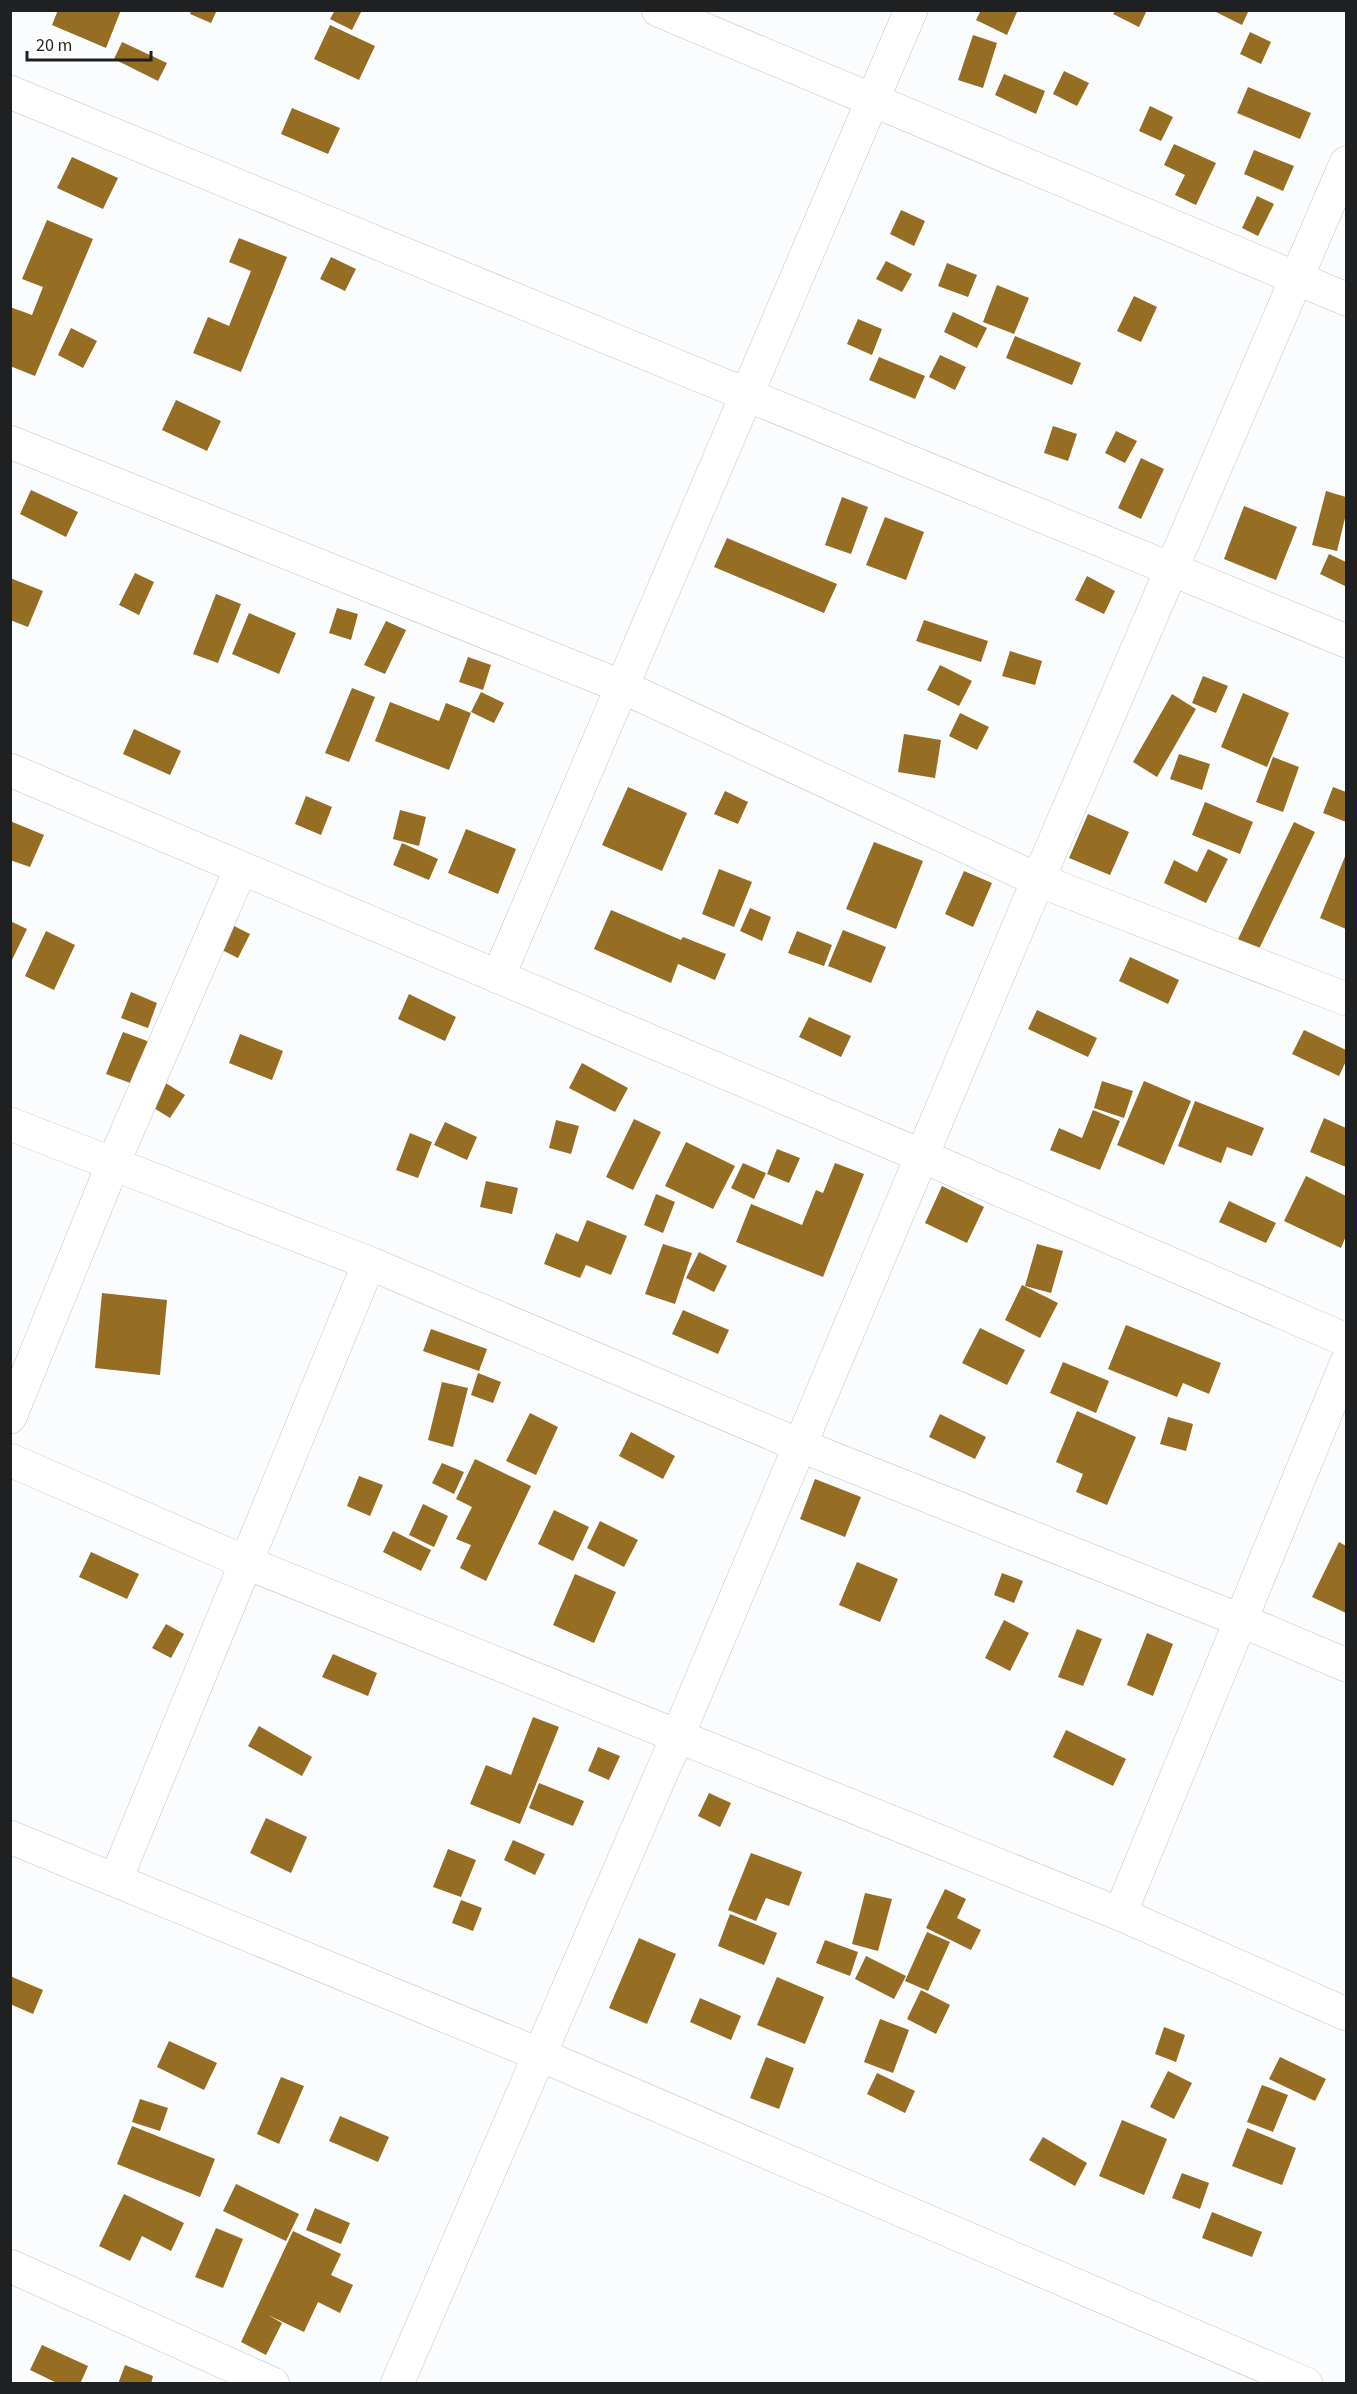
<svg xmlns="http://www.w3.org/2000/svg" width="1357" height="2394" font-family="'Source Sans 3',sans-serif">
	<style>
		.building { fill: #956d23 }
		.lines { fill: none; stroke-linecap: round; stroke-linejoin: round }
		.minor-casing { stroke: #c4c5c8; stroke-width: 34 }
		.minor { stroke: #fff; stroke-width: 33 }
	</style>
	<rect width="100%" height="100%" fill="#fafcfe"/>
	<path class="building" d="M58 10H121L106 48 52 25Z
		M191 10H217L211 23 190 14Z
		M335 10H362L352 30 330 19Z
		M981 10H1015L1017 12 1007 35 976 20Z
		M1116 10H1147L1139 27 1113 14Z
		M1212 10H1249L1242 25Z
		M330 25 375 46 359 80 314 59Z
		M1250 32 1271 42 1261 64 1240 54Z
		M973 35 997 43 983 88 958 80Z
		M122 42 167 63 158 81 114 59Z
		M1064 71 1089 83 1077 106 1053 94Z
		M1004 74 1045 91 1036 114 995 95Z
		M1248 87 1311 113 1300 139 1237 113Z
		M1150 106 1173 117 1161 141 1139 131Z
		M292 108 340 128 328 154 281 134Z
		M1174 144 1216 163 1196 205 1175 195 1185 175 1164 165Z
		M1254 150 1294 166 1283 191 1244 174Z
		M72 157 118 178 103 209 57 188Z
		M1257 196 1274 204 1258 236 1242 228Z
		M901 210 925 221 914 246 890 234Z
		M47 220 93 239 35 376 10 366V307L32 315 43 287 22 279Z
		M239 238 287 257 241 372 193 353 208 317 229 326 251 271 229 262Z
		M331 257 356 269 345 291 320 279Z
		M886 261 912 274 902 292 876 279Z
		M947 263 977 275 968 297 938 286Z
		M997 285 1029 298 1014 334 983 322Z
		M1134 296 1157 307 1141 342 1117 331Z
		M953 312 987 328 977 348 944 332Z
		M858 319 882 329 872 355 847 344Z
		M71 328 97 341 83 368 58 355Z
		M1015 336 1081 363 1072 385 1006 358Z
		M940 355 966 367 955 390 929 377Z
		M879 357 925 376 915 399 869 380Z
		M176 400 221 421 207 451 162 430Z
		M1053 426 1077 434 1068 461 1044 453Z
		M1116 431 1137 441 1125 463 1105 453Z
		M1141 458 1164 469 1141 519 1118 508Z
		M31 490 78 512 66 537 20 514Z
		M1326 491 1346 497V514L1337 551 1312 545Z
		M842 497 868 507 851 554 825 545Z
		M1244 506 1297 527 1276 580 1224 559Z
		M885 517 924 532 906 580 866 565Z
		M727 538 837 584 824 613 714 567Z
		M1329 554 1346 562 1345 586 1320 574Z
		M135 573 154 582 139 615 119 605Z
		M1087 576 1115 591 1104 614 1075 600Z
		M10 578 43 591 28 627 10 620Z
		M216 594 241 604 218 663 193 654Z
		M337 608 358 614 351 640 329 633Z
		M249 613 296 633 279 674 232 654Z
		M924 620 988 641 981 662 916 641Z
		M386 621 406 630 385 674 364 665Z
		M1010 651 1042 661 1035 685 1002 676Z
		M468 657 491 665 483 690 459 682Z
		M940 665 972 681 959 706 927 690Z
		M1203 676 1228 686 1216 713 1192 703Z
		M352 688 375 697 349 762 325 753Z
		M481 692 504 703 494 723 471 712Z
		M1243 693 1289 713 1267 767 1221 747Z
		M1172 694 1196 709 1157 777 1133 762Z
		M390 702 439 721 446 703 471 713 449 770 375 741Z
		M960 713 989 727 977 750 949 736Z
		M134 729 181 751 170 775 123 754Z
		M904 734 941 740 935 778 898 772Z
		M1179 754 1210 764 1202 790 1170 779Z
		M1273 757 1299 767 1283 812 1256 802Z
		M628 787 687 813 662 871 602 845Z
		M1333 787 1346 792V822L1323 813Z
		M725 791 748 802 738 824 714 814Z
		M306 796 332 807 321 835 295 824Z
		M1205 802 1253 822 1240 854 1192 835Z
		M400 810 426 817 419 846 393 839Z
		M1088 814 1129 832 1110 875 1069 858Z
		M10 821 44 835 30 867 10 860Z
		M1294 822 1315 832 1259 949 1238 939Z
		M466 829 516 849 498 894 448 873Z
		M874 842 923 861 896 929 846 909Z
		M402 843 438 859 429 880 393 865Z
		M1208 849 1228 859 1206 903 1164 883 1174 860 1197 872Z
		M1346 854V929L1320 918Z
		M719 869 752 882 734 927 702 914Z
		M964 871 992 883 973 927 945 914Z
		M750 908 771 917 762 941 740 931Z
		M611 910 681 940 683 937 726 954 715 980 678 964 671 983 594 949Z
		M10 921 27 929 10 964Z
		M226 922 250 934 238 958 214 946Z
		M843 930 886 947 871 983 828 966Z
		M46 931 75 945 54 990 25 976Z
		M797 931 832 945 824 966 788 953Z
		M1130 957 1179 980 1168 1004 1119 981Z
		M131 992 157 1003 148 1028 121 1018Z
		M409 994 456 1017 445 1041 398 1019Z
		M1037 1010 1097 1038 1088 1057 1028 1029Z
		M809 1017 851 1036 841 1057 799 1037Z
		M1304 1030 1346 1050V1061L1339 1076 1292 1054Z
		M123 1032 150 1042 133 1084 106 1074Z
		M240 1034 283 1051 272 1080 229 1063Z
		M582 1063 628 1088 615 1112 569 1088Z
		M1102 1081 1133 1091 1124 1118 1094 1108Z
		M1144 1081 1191 1101 1164 1165 1117 1145Z
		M164 1082 185 1095 170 1118 149 1105Z
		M1195 1101 1264 1128 1252 1156 1227 1147 1221 1163 1178 1146Z
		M1093 1110 1120 1121 1100 1170 1050 1150 1059 1128 1082 1138Z
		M1324 1118 1346 1128V1167L1310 1152Z
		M634 1119 661 1132 633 1190 606 1177Z
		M556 1120 579 1126 571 1154 549 1148Z
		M445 1122 477 1137 467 1160 434 1145Z
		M410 1133 432 1142 418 1178 396 1170Z
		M686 1142 735 1166 713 1209 665 1186Z
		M777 1149 800 1158 789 1183 767 1174Z
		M743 1163 766 1173 754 1199 731 1188Z
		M835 1163 864 1174 823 1277 736 1242 751 1204 802 1225 816 1190 823 1193Z
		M1306 1176 1346 1196V1236L1341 1248 1284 1221Z
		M486 1181 518 1188 512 1214 480 1207Z
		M942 1186 984 1207 967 1243 925 1223Z
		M656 1194 675 1202 663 1233 644 1225Z
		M1229 1201 1276 1223 1266 1243 1219 1222Z
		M587 1220 627 1236 611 1275 586 1265 580 1278 544 1264 556 1233 578 1242Z
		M663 1244 692 1253 675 1304 645 1294Z
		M1037 1244 1063 1251 1051 1293 1025 1286Z
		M699 1252 727 1266 714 1292 686 1278Z
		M1022 1285 1058 1303 1040 1338 1005 1320Z
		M102 1293 167 1300 160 1375 95 1368Z
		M683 1310 729 1330 718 1354 672 1334Z
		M1126 1325 1221 1363 1209 1394 1183 1383 1177 1397 1108 1369Z
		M980 1328 1025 1350 1007 1385 962 1363Z
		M431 1329 487 1349 479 1371 423 1351Z
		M1063 1362 1109 1381 1096 1413 1050 1393Z
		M478 1373 501 1382 493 1403 471 1395Z
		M442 1382 468 1388 453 1447 428 1440Z
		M1077 1411 1136 1437 1107 1505 1076 1492 1083 1474 1056 1462Z
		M530 1413 558 1427 536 1475 506 1461Z
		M940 1414 986 1437 975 1459 929 1437Z
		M1168 1417 1193 1424 1186 1451 1160 1444Z
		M631 1432 675 1456 663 1479 619 1456Z
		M475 1459 531 1486 486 1581 460 1568 471 1545 456 1539 472 1507 456 1499Z
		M442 1463 464 1472 454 1494 432 1483Z
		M359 1476 383 1485 370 1516 347 1506Z
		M815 1479 861 1497 845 1537 800 1519Z
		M423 1504 448 1516 434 1547 409 1535Z
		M554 1510 589 1527 573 1561 538 1544Z
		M600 1521 638 1540 624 1567 587 1548Z
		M393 1531 431 1550 421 1571 383 1552Z
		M1339 1542 1346 1546V1613L1312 1597Z
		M91 1552 139 1574 127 1599 79 1577Z
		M857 1562 898 1579 880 1622 839 1605Z
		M1002 1573 1023 1581 1014 1603 994 1595Z
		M575 1574 616 1592 594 1643 553 1625Z
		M1004 1620 1029 1633 1010 1671 985 1658Z
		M166 1624 184 1634 171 1658 152 1648Z
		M1077 1629 1102 1639 1083 1686 1058 1677Z
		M1147 1633 1173 1644 1153 1696 1127 1685Z
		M333 1654 377 1673 368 1696 322 1677Z
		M533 1717 559 1727 520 1824 470 1804 486 1765 511 1775Z
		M259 1726 312 1757 302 1776 248 1746Z
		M1066 1730 1126 1759 1113 1786 1053 1757Z
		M598 1747 620 1756 609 1780 588 1771Z
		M539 1783 584 1801 573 1826 529 1808Z
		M709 1793 731 1803 720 1827 698 1816Z
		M266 1818 307 1837 291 1873 250 1853Z
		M513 1840 545 1854 535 1875 504 1860Z
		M448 1849 476 1860 461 1897 433 1887Z
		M751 1853 802 1872 789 1906 766 1898 756 1921 728 1910Z
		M945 1889 966 1899 957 1918 981 1930 971 1950 926 1928Z
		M865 1893 892 1899 878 1951 852 1944Z
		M461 1900 482 1908 473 1931 452 1923Z
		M730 1914 777 1933 764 1965 718 1946Z
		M927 1932 950 1942 928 1991 905 1981Z
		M639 1938 676 1954 647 2024 609 2008Z
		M825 1940 858 1952 850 1976 816 1963Z
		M866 1956 906 1976 894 1999 855 1979Z
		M10 1976 43 1990 33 2014 10 2004Z
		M777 1977 824 1997 805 2044 757 2025Z
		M921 1990 950 2005 936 2034 907 2019Z
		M700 1998 741 2016 731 2040 690 2022Z
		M880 2019 909 2030 893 2073 864 2062Z
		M1164 2027 1185 2035 1176 2062 1155 2054Z
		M169 2041 217 2063 204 2090 157 2067Z
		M766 2057 794 2068 779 2109 750 2098Z
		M1280 2057 1326 2079 1315 2101 1269 2079Z
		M1168 2071 1192 2083 1174 2119 1150 2107Z
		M877 2073 915 2091 905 2113 867 2094Z
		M281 2077 304 2086 279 2144 257 2134Z
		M1262 2085 1288 2095 1273 2132 1247 2122Z
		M140 2099 168 2108 160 2131 132 2122Z
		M340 2116 389 2137 378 2162 329 2141Z
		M1122 2120 1167 2139 1144 2195 1099 2176Z
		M132 2126 215 2159 200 2197 117 2164Z
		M1247 2128 1296 2148 1282 2185 1232 2166Z
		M1043 2137 1087 2163 1075 2186 1029 2160Z
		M1182 2173 1209 2183 1200 2209 1172 2198Z
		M236 2184 299 2214 286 2241 223 2211Z
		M124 2194 184 2223 171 2251 142 2236 130 2261 99 2246Z
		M315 2208 350 2223 341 2244 306 2230Z
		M1212 2212 1262 2232 1252 2257 1202 2238Z
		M216 2228 243 2239 223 2288 195 2277Z
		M293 2231 341 2254 331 2275 353 2285 340 2313 318 2302 304 2332 268 2315 282 2323 266 2355 241 2342Z
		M42 2345 88 2366 80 2384H59L30 2370Z
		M125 2365 153 2376 151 2384H118Z"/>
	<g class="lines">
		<g class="minor-casing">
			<path id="minor" d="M658 10 1346 299
				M10 92 1346 641
				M10 442 623 687 1038 880 1346 999
				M10 770 922 1156 1346 1340
				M498 977 911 10
				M10 1124 369 1263 799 1445 1240 1620 1346 1665
				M10 1417 113 1164 241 868
				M10 1460 247 1563 1120 1914 1346 2014
				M10 1837 538 2054 1306 2384
				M116 1879 369 1263
				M1120 1914 1346 1364
				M10 2266 273 2384
				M397 2384 678 1735 1038 880 1346 163"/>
		</g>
		<use href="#minor" class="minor"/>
	</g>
	<rect width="1357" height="2394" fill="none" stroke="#1f2021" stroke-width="24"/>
	<path d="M27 51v9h124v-9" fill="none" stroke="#1f2021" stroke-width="3"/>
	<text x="36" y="51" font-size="18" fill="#1f2021" stroke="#ffffff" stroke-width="4.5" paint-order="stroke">20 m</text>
</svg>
